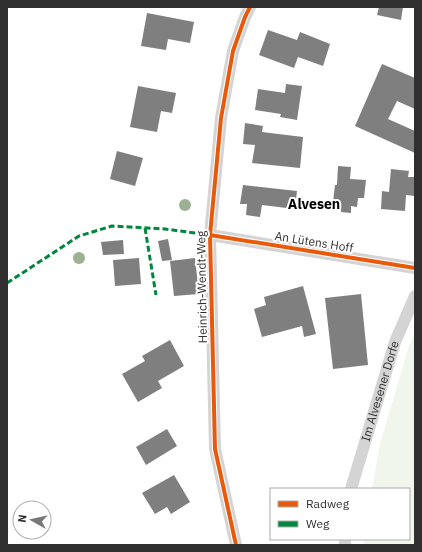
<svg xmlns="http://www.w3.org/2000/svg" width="422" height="552" font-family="'IBM Plex Sans',sans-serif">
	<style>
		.green { fill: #f1f6ed }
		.building { fill: #7f7f7f }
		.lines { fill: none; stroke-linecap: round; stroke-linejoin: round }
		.minor { stroke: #d4d4d4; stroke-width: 12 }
		.quiet { stroke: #00873e; stroke-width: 3; stroke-dasharray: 6 3; stroke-linecap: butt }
		.cycleway-casing { stroke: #fff; stroke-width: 6 }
		.cycleway { stroke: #e8590c; stroke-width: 4 }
		.tree { fill: #9eb093 }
		.labels { text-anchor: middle; stroke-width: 4; stroke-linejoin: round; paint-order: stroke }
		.street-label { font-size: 12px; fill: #303030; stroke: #fff }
		.quarter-label { font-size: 14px; font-weight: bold; fill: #000; stroke: #fff }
	</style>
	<rect width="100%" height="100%" fill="#fff"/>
	<path class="green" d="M415 332V545H363L364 539H409V489H372L380 444 409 346Z"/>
	<path class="building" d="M379 7H403L401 20 377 15Z
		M147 13 194 22 190 43 168 39 166 50 141 46Z
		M268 30 297 40 300 32 330 44 323 66 298 57 294 68 259 55Z
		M382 64 415 78V109L397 101 388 119 415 131V153L355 126Z
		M286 84 302 86 297 120 280 117 281 114 255 110 258 89 285 93Z
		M138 86 176 93 172 113 161 111 157 132 130 127Z
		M245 123 263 126 262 132 303 137 300 168 252 163 255 145 243 144Z
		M117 151 143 158 135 186 110 179Z
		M338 166 351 167 350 179 366 180 364 198H358L357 207 351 206V213L341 212V203L333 202 335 185H337Z
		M391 169 409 171 408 177H415V196L406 195 405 211 381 209 382 191 389 192Z
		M243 185 297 191 295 209 262 205 260 217 246 215 247 204H240Z
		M168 239 172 260 162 261 158 241Z
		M123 240 124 254 103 255 101 242Z
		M139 258 141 284 115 286 113 260Z
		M195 258 199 294 174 296 170 261Z
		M303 286 316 334 304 337 302 326 262 337 254 309 266 305 264 297Z
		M361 294 368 365 333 369 325 298Z
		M170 340 184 366 158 381 162 388 138 402 122 374 145 361 142 356Z
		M167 429 177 446 146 465 136 447Z
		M174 475 190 502 171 514 167 507 155 514 142 493Z"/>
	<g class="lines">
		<g class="minor">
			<path d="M210 235 415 268"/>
			<path id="s1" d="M351 489 395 342 415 296"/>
			<path d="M236 545 215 449 210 235 221 118 233 51 245 17 250 7"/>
			<path d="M345 545V539"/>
		</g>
		<path class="quiet" d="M145 228 156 295
			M7 283 79 236 112 226 165 229 210 235"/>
		<g class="cycleway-casing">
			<path id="cycleway" d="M210 235 415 268
				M236 545 215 449 210 235 221 118 233 51 245 17 250 7"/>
		</g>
		<use href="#cycleway" class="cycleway"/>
	</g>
	<g class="tree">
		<circle cx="185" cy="205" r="6"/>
		<circle cx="79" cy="258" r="6"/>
	</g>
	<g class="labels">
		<g class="street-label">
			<text transform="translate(314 242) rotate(9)" y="4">An Lütens Hoff</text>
			<text transform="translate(202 287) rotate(-91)" y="4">Heinrich-Wendt-Weg</text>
			<text dy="4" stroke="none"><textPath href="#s1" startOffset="102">Im Alvesener Dorfe</textPath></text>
		</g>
		<g class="quarter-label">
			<text x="314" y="209">Alvesen</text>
		</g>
	</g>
	<rect width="422" height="552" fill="none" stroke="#303030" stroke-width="16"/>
	<rect x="270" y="488" width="140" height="52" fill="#ffffff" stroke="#acacac"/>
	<rect x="278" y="501" width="20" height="6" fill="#e8590c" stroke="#acacac"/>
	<text x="306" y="508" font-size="12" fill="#303030">Radweg</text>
	<rect x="278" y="521" width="20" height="6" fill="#00873e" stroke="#acacac"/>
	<text x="306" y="528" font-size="12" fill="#303030">Weg</text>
	<g transform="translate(32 520) rotate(278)"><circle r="19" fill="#ffffff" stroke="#acacac"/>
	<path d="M0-3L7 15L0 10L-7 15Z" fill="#787878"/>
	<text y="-6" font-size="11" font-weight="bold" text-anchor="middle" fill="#303030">N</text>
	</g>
</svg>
